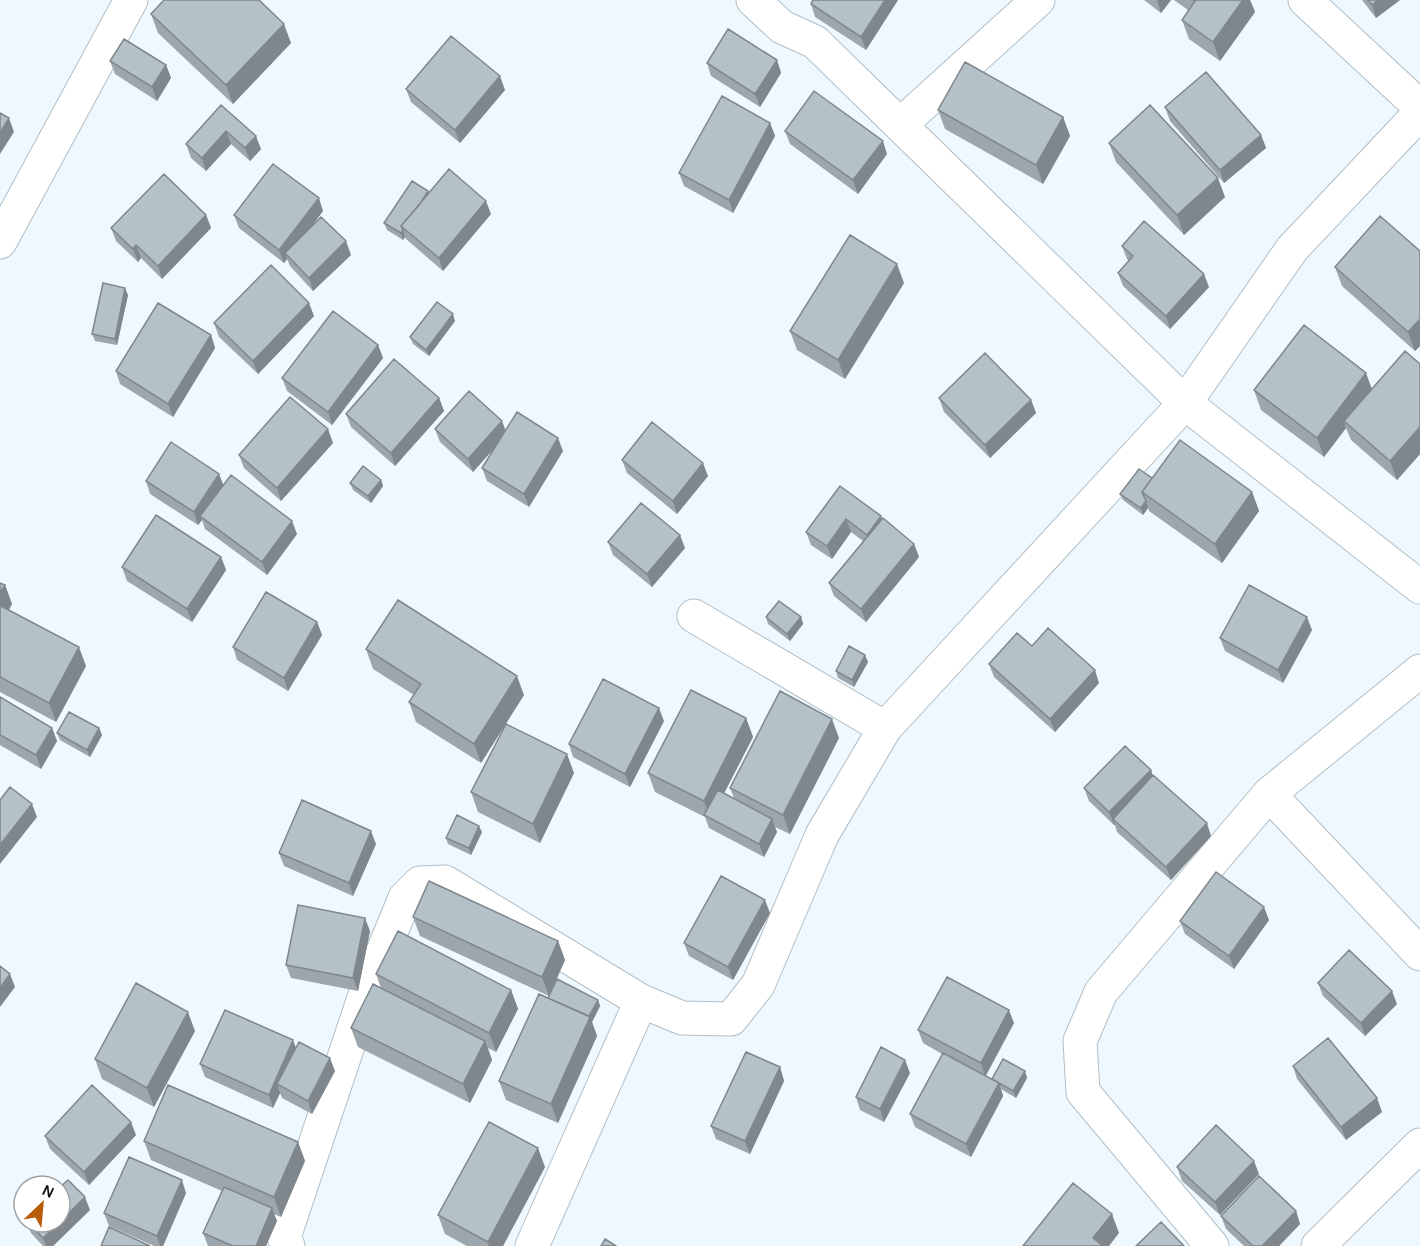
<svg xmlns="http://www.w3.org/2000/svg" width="1420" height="1246" font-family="Karla,sans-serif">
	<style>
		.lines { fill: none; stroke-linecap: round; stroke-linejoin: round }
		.minor-casing { stroke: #b2bec6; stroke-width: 35 }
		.minor { stroke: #fff; stroke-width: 33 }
		.wall { fill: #9ca6ac }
		.shaded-wall { fill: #7f878c }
		.building { fill: #b5c1c8; stroke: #7f878c; stroke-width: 1.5 }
	</style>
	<rect width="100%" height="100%" fill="#eef8fe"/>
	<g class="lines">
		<g class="minor-casing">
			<path id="minor" d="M753 0 782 27 815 42 1185 403 1420 587
				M1305 0 1420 107
				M900 125 1038 0
				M0 242 131 0
				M694 616 885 728
				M1269 794 1420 954
				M288 1246 284 1237 365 995 405 898 420 883 445 882 641 1001 682 1018 731 1019 758 985 822 835 885 728 1185 403 1292 249 1420 113
				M532 1246 641 1001
				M1212 1246 1083 1092 1080 1041 1101 992 1269 794 1420 671
				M1318 1246 1420 1145"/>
		</g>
		<use href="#minor" class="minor"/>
	</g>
	<path class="wall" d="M898 0 866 50 815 17 811 4Z
		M1144 0H1171L1161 13Z
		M1174 0H1250L1255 12 1220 61 1189 39 1182 20 1188 10Z
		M1362 0H1400L1376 18Z
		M151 14 291 43 233 104 158 33Z
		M777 60 781 73 760 107 711 76 707 63Z
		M110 61 166 65 171 78 157 101 115 74Z
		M406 89 505 90 460 143 411 102Z
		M221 105 261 149 250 161 231 144 206 171 191 158 186 144Z
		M1165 107 1261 135 1266 148 1224 183 1170 121Z
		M938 110 1063 117 1070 136 1043 184 945 129Z
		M770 123 775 136 733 213 684 186 679 173Z
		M785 131 887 154 858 194 790 144Z
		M1109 143 1225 197 1184 235 1116 162Z
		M428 191 429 193 491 214 443 271 406 239 405 237 403 240 387 230 384 223Z
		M323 211 310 228 351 255 313 291 290 266 287 259 284 263 239 228 234 215Z
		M206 215 211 228 162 279 141 258 138 262 116 241 111 228Z
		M1122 246 1209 287 1170 329 1123 286 1118 273 1129 261 1127 259Z
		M1420 251V346L1415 351 1342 286 1335 267Z
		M904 283 845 379 797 350 790 331Z
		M128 295 117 345 95 341 92 334Z
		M314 316 258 374 219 337 214 323Z
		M455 321 429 356 413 344 410 337Z
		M211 335 215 348 173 417 120 384 116 371Z
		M378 345 383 358 332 425 287 391 282 378Z
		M1420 364V454L1397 480 1351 440 1346 428 1324 457 1261 410 1254 390 1372 388Z
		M439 398 444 411 395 466 351 427 346 414Z
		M939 398 1031 400 1036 413 990 458 944 412Z
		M435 429 505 430 563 451 529 507 487 481 482 468 493 449 473 472 440 442Z
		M333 443 281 501 244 468 239 455Z
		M622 460 708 476 677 514 627 473Z
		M219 474 223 485 297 534 267 575 205 529 202 520 198 525 150 494 146 481Z
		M1152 478 1252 492 1259 511 1222 563 1149 511 1148 508 1143 515 1123 500 1120 494Z
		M381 480 383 486 371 503 353 490 350 483Z
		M840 486 914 544 919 557 866 622 834 596 829 583 863 541 851 532 832 559 811 545 806 532Z
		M608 542 685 548 652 587 613 555Z
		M221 557 226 570 192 622 127 581 122 567Z
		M0 583 5 585 12 604 9 610 86 666 56 722 0 692Z
		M766 617H801L803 624 790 641 768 624Z
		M317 622 322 635 288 691 237 660 233 647Z
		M1312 630 1283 683 1225 651 1220 638Z
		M1032 646 1099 683 1055 732 994 677 989 664Z
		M366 649 524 695 481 763 416 722 409 702 414 695 373 669Z
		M868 662 854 687 838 678 836 671Z
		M0 697 52 728 57 741 41 769 0 745Z
		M746 718 753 737 724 793 734 798 730 788 839 738 790 834 775 827 777 832 764 857 709 828 705 817 655 792 648 773Z
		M664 721 630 787 573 757 569 744Z
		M99 728 102 735 90 757 60 740 57 733Z
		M1151 770 1152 776 1211 836 1171 880 1117 832 1115 825H1114L1089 801 1084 788Z
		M574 773 540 843 478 812 471 792Z
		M482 832 471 855 448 844 446 838Z
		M376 844 353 896 284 866 279 853Z
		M770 913 733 980 689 956 684 943Z
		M413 917 558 941 565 960 549 996 420 936Z
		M1269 920 1234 969 1185 934 1180 921Z
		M370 931 358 991 291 978 286 965Z
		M376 974 511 990 518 1009 496 1052 488 1048 492 1060 470 1103 358 1047 351 1028 381 988Z
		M1318 983 1397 1004 1365 1036 1323 996Z
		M548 998 598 1000 600 1006 592 1022 597 1036 558 1123 506 1100 499 1081Z
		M1014 1023 986 1076 992 1080 1025 1071 1027 1078 1016 1098 1001 1089 1003 1096 971 1157 915 1127 910 1114 942 1054 923 1043 918 1030Z
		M195 1031 154 1107 102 1079 95 1059Z
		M296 1048 335 1071 312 1114 282 1098 280 1093 273 1108 205 1077 200 1064Z
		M1293 1066 1382 1112 1346 1140 1297 1079Z
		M780 1067 784 1081 750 1154 716 1139 711 1126Z
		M910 1073 884 1122 860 1110 856 1097Z
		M136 1135 89 1185 50 1149 45 1136Z
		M144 1141 298 1142 305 1161 281 1217 274 1214 277 1221 266 1246H208L203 1233 222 1191 151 1160Z
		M545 1167 503 1246H467L445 1234 438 1215Z
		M1177 1167 1259 1174 1220 1215 1182 1181Z
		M186 1193 163 1246H154L109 1226 104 1213Z
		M90 1210 53 1246H43L31 1233 26 1222H60Z
		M1296 1211 1300 1224 1279 1246H1244L1226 1229 1221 1216Z"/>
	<path class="shaded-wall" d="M885 0H898L866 50 861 37Z
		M1157 0H1171L1161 13Z
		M1243 0H1250L1255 12 1220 61 1213 42Z
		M1378 0H1400L1376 18 1372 5Z
		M284 24 291 43 233 104 226 85Z
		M777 60 781 73 760 107 755 94Z
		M166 65 171 78 157 101 152 87Z
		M500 76 505 90 460 143 455 130Z
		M1063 117 1070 136 1043 184 1036 165Z
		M9 118 14 132 0 154V133Z
		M770 123 775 136 733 213 729 200Z
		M226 131 231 144 206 171 202 158Z
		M1261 135 1266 148 1224 183 1220 170Z
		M256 136 261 149 250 161 245 148Z
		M883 141 887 154 858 194 853 180Z
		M1218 178 1225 197 1184 235 1177 215Z
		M319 198 323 211 289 257 285 253 287 259 284 263 279 250Z
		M486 201 491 214 443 271 439 258Z
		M206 215 211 228 162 279 158 266Z
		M403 230 405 237 403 240 401 233Z
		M346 241 351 255 313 291 309 278Z
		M136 245 141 258 138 262 133 249Z
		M897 264 904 283 845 379 838 360Z
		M1204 274 1209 287 1170 329 1166 316Z
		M125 288 128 295 117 345 115 339Z
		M309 303 314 316 258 374 253 361Z
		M453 314 455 321 429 356 426 350Z
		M1420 319V346L1415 351 1408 332Z
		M211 335 215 348 173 417 168 404Z
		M378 345 383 358 332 425 328 412Z
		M1366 373 1373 392 1344 421 1346 428 1324 457 1317 438Z
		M439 398 444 411 395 466 391 453Z
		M1031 400 1036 413 990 458 985 445Z
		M502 421 507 434 473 472 468 459Z
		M1420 427V454L1397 480 1390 461Z
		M328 429 333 443 281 501 277 488Z
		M558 438 563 451 529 507 524 494Z
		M703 463 708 476 677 514 673 501Z
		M219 474 224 487 200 516 202 520 198 525 194 512Z
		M381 480 383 486 371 503 368 496Z
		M1252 492 1259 511 1222 563 1215 544Z
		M1146 501 1148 508 1143 515 1141 508Z
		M881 516 886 529 872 548 867 535Z
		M846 519 851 532 832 559 827 546Z
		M292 521 297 534 267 575 262 562Z
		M680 535 685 548 652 587 647 574Z
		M914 544 919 557 866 622 861 609Z
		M221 557 226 570 192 622 187 609Z
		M5 585 12 604 0 624V593Z
		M801 617 803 624 790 641 787 634Z
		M1307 617 1312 630 1283 683 1278 670Z
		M317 622 322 635 288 691 284 678Z
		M79 647 86 666 56 722 49 703Z
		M865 655 868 662 854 687 852 680Z
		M1095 670 1099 683 1055 732 1050 719Z
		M517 676 524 695 481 763 474 744Z
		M659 708 664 721 630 787 625 774Z
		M746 718 753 737 711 819 710 818 704 801Z
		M832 719 839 738 790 834 783 815Z
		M52 728 57 741 41 769 36 755Z
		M99 728 102 735 90 757 87 750Z
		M567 754 574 773 540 843 533 824Z
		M1151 770 1155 783 1113 819 1115 825H1114L1109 812Z
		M32 804 37 817 0 864V845Z
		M772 819 777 832 764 857 759 844Z
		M1207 823 1211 836 1171 880 1166 867Z
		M479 826 482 832 471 855 469 848Z
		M371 831 376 844 353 896 349 883Z
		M765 900 770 913 733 980 728 967Z
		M1264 907 1269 920 1234 969 1229 956Z
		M365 918 370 931 358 991 353 978Z
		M558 941 565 960 549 996 542 977Z
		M10 974 15 987 0 1007V988Z
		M511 990 518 1009 496 1052 489 1033Z
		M1392 991 1397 1004 1365 1036 1361 1023Z
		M598 1000 600 1006 592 1022 597 1036 558 1123 551 1104 588 1019Z
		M1009 1010 1014 1023 985 1076 981 1063Z
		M188 1012 195 1031 154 1107 147 1088Z
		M293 1040 298 1053 277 1084 280 1093 273 1108 269 1095Z
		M485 1041 492 1060 470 1103 463 1084Z
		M330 1058 335 1071 312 1114 308 1101Z
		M905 1060 910 1073 884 1122 880 1109Z
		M780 1067 784 1081 750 1154 745 1141Z
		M1025 1071 1027 1078 1016 1098 1013 1091Z
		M999 1083 1003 1096 971 1157 966 1144Z
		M1377 1098 1382 1112 1346 1140 1341 1127Z
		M131 1122 136 1135 89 1185 84 1172Z
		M298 1142 305 1161 281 1217 274 1197Z
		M538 1148 545 1167 503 1246H489L488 1242Z
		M1254 1161 1259 1174 1220 1215 1215 1202Z
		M182 1180 186 1193 163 1246H160L157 1236Z
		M85 1197 90 1210 53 1246H46L43 1238Z
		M272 1208 277 1221 266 1246H256Z
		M1296 1211 1300 1224 1279 1246H1262Z
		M1112 1214 1119 1233 1109 1246H1096L1093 1238Z"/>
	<path class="building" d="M164 0H259L284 24 226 85 151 14Z
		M813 0H885L861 37 811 4Z
		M1193 0H1243L1213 42 1182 20 1195 1Z
		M1368 0H1378L1372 5Z
		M728 29 777 60 755 94 707 63Z
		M451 36 500 76 455 130 406 89Z
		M124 39 166 65 152 87 110 61Z
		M965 62 1063 117 1036 165 938 110Z
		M1206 72 1261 135 1220 170 1165 107Z
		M814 91 883 141 853 180 785 131Z
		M722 96 770 123 729 200 679 173Z
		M221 105 256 136 245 148 226 131 202 158 186 144Z
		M1150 105 1218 178 1177 215 1109 143Z
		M0 113 9 118 0 133Z
		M273 164 319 198 279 250 234 215Z
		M449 169 486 201 439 258 401 226Z
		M164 174 206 215 158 266 136 245 133 249 111 228Z
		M412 181 428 191 420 204 401 226 403 230 401 233 384 223Z
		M1380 216 1420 251V319L1408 332 1335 267Z
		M321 217 346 241 309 278 285 253Z
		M1144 221 1204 274 1166 316 1118 273 1133 256 1122 246Z
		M850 235 897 264 838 360 790 331Z
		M271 265 309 303 253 361 214 323Z
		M103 283 125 288 115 339 92 334Z
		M437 302 453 314 426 350 410 337Z
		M158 303 211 335 168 404 116 371Z
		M333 311 378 345 328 412 282 378Z
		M1304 325 1366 373 1317 438 1254 390Z
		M1405 351 1420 364V427L1390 461 1344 421Z
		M985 353 1031 400 985 445 939 398Z
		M394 359 439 398 391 453 346 414Z
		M469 391 502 421 468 459 435 429Z
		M290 397 328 429 277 488 239 455Z
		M517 412 558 438 524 494 482 468Z
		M652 422 703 463 673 501 622 460Z
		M1180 440 1252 492 1215 544 1142 492Z
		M171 442 219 474 194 512 146 481Z
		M363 466 381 480 368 496 350 483Z
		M1139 469 1152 478 1142 492 1146 501 1141 508 1120 494Z
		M231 475 292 521 262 562 200 516Z
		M840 486 881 516 867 535 846 519 827 546 806 532Z
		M641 503 680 535 647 574 608 542Z
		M156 515 221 557 187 609 122 567Z
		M883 518 914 544 861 609 829 583Z
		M0 583 5 585 0 593Z
		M1249 585 1307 617 1278 670 1220 638Z
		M266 592 317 622 284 678 233 647Z
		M398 600 517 676 474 744 409 702 421 684 366 649Z
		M779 601 801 617 787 634 766 617Z
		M1 606 79 647 49 703 0 677V608Z
		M1048 628 1095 670 1050 719 989 664 1017 633 1032 646Z
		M849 646 865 655 852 680 836 671Z
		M603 679 659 708 625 774 569 744Z
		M691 690 746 718 704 801 648 773Z
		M780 691 832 719 783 815 730 788Z
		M0 697 52 728 36 755 0 735Z
		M69 712 99 728 87 750 57 733Z
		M506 724 567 754 533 824 471 792Z
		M1125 746 1151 770 1109 812 1084 788Z
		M1153 775 1207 823 1166 867 1113 819Z
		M10 787 32 804 0 845V800Z
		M718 790 772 819 759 844 704 815Z
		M302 800 371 831 349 883 279 853Z
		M457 815 479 826 469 848 446 838Z
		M1216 872 1264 907 1229 956 1180 921Z
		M721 876 765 900 728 967 684 943Z
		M429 881 558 941 542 977 413 917Z
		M298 905 365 918 353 978 286 965Z
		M398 931 511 990 489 1033 376 974Z
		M1349 950 1392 991 1361 1023 1318 983Z
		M0 966 10 974 0 988Z
		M947 977 1009 1010 981 1063 918 1030Z
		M557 979 598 1000 589 1016 548 998Z
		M136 983 188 1012 147 1088 95 1059Z
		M373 984 485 1041 463 1084 351 1028Z
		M539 994 590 1017 551 1104 499 1081Z
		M225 1010 293 1040 269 1095 200 1064Z
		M1328 1038 1377 1098 1341 1127 1293 1066Z
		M299 1042 330 1058 308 1101 277 1084Z
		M881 1047 905 1060 880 1109 856 1097Z
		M746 1052 780 1067 745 1141 711 1126Z
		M943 1053 999 1083 966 1144 910 1114Z
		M1003 1059 1025 1071 1013 1091 992 1079Z
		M92 1085 131 1122 84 1172 45 1136Z
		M168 1085 298 1142 274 1197 144 1141Z
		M489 1122 538 1148 488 1242 438 1215Z
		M1216 1125 1254 1161 1215 1202 1177 1167Z
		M129 1157 182 1180 157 1236 104 1213Z
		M1259 1176 1296 1211 1262 1246H1253L1221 1216Z
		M68 1180 85 1197 60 1222V1187Z
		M1073 1183 1112 1214 1093 1238 1103 1246H1023Z
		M224 1187 272 1208 256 1246H233L203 1233Z
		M28 1222H60L43 1238Z
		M1161 1222 1184 1246H1136Z
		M109 1227 150 1246H101Z
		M605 1239 616 1246H601Z"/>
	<g transform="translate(42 1204) rotate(26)"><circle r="28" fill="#ffffff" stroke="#9fa1a2" stroke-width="1.5"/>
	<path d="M0-4.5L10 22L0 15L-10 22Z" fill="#b85b06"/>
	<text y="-9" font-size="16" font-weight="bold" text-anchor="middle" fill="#101417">N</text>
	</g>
</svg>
